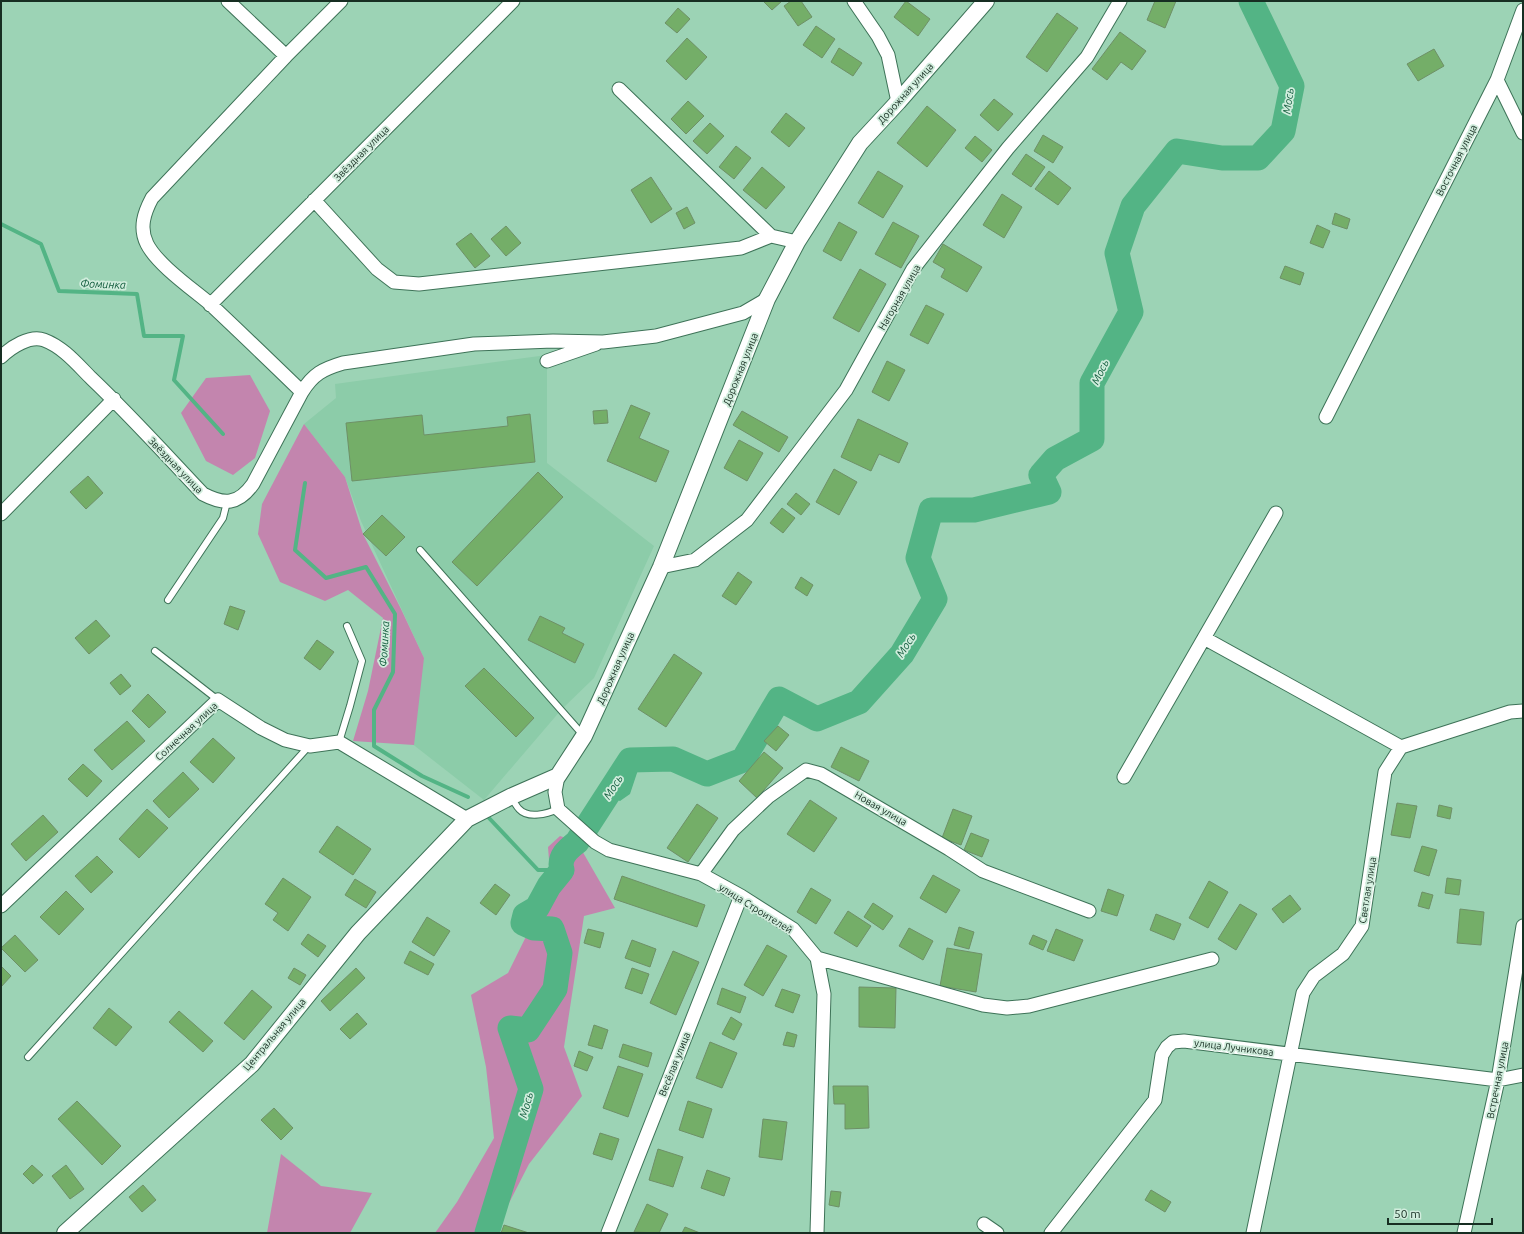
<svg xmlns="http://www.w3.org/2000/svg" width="1524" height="1234" font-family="Ubuntu,sans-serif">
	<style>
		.built { fill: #8ccca9 }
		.green { fill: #c385ae }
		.water { fill: #53b485 }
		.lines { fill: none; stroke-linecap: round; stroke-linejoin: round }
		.stream { stroke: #53b485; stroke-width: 4 }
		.river { stroke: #53b485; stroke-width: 25 }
		.building { fill: #74ae68; stroke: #6e9067 }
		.service-casing { stroke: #3e7358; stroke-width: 8 }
		.minor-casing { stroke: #3e7358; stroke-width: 15 }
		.tertiary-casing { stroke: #3e7358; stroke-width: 18 }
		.service { stroke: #fff; stroke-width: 6 }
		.minor { stroke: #fff; stroke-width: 13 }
		.tertiary { stroke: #fff; stroke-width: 16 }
		.labels { text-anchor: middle; stroke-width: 3.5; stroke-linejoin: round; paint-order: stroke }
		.street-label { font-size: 10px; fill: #172e22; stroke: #d1eddd }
		.water-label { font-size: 11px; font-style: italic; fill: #135d3e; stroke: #d1eddd }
	</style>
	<rect width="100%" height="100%" fill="#9cd3b5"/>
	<path class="built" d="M547 355V463L654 546 594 678 561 710 484 800 397 732 424 658 361 521 345 477 304 424 336 398 335 384Z"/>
	<path class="green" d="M250 375 270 411 255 458 233 475 206 461 181 413 206 378Z
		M304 424 345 477 363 534 401 609 424 658 414 745 353 741 368 691 383 618 348 590 325 601 280 582 258 534 262 504Z
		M560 836 577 842 615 908 584 916 564 1047 582 1096 529 1164 509 1203 489 1233H435L457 1202 494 1138 486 1067 471 995 508 973 551 886 548 847Z
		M281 1154 321 1186 372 1193 350 1233H267Z"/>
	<path class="water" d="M625 759 627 766 636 765 639 767 630 794 620 801 615 799V794L607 785 615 768Z"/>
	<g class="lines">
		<path class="stream" d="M1 224 41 244 59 291 137 294 144 336H183L174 380 223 434
			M305 483 295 550 326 578 366 567 395 614 393 672 374 710V746L422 776 468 797
			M489 818 538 870H562"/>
		<path class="river" d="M487 1233 531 1089 510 1028 528 1030 555 989 560 953 552 929 534 928 523 923 525 915 537 908 549 886 562 870C558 857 568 849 577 842L630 760 673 759 707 774 743 760 779 699 817 719 859 702 902 654 935 599 918 558 931 510H974L1049 492 1041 475 1055 459 1092 439V383L1131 312 1117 253 1133 206 1177 151 1222 158H1258L1283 131 1292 86 1251 1"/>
	</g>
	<path class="building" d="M763 1H782L772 10Z
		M791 1H801L812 17 798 26 784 6Z
		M906 1 930 19 918 36 894 17Z
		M1155 1H1176L1165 28 1147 20Z
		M678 8 690 19 677 33 665 23Z
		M1057 13 1078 28 1047 72 1026 57Z
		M816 26 835 39 822 58 803 45Z
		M1120 32 1146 51 1132 70 1121 62 1107 80 1092 69Z
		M687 38 707 57 686 80 666 61Z
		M839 48 862 63 853 76 831 62Z
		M1434 49 1444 66 1418 81 1407 64Z
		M994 99 1013 114 998 131 980 115Z
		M688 101 704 116 686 134 671 119Z
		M927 106 956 130 927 167 897 143Z
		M786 113 805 128 789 147 771 132Z
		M710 123 724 136 707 154 693 141Z
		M1043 135 1063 147 1053 163 1034 151Z
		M975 136 992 150 982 162 965 148Z
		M736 146 751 158 734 179 719 167Z
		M1026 154 1045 167 1031 187 1012 174Z
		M762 167 785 187 766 209 743 190Z
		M878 171 903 186 883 218 858 203Z
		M1049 171 1071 188 1058 205 1035 189Z
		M651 177 672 209 651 223 631 190Z
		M1002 194 1022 207 1004 238 983 225Z
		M687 207 695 223 684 229 676 213Z
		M1335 213 1350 219 1347 229 1332 224Z
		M839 222 857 232 841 261 823 251Z
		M893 222 919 236 901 268 875 254Z
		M1317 225 1330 231 1323 248 1310 243Z
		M506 226 521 243 506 256 491 239Z
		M471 233 490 256 475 268 456 244Z
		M943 244 982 267 967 292 941 277 945 269 933 262Z
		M1285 266 1304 273 1300 285 1280 278Z
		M860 269 886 284 859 332 833 318Z
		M926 305 944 314 928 344 910 335Z
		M887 361 905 370 889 401 872 392Z
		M631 405 650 413 639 438 669 451 656 482 607 461Z
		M607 410 608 423 594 424 593 411Z
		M742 411 788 437 779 452 733 425Z
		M530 414 535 462 352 481 346 423 422 415 424 435 508 426 507 417Z
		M858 419 908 443 899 463 879 454 871 471 841 457Z
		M739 440 763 453 747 481 724 468Z
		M834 469 857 482 839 515 816 502Z
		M538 472 563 497 477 586 452 562Z
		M88 476 103 493 86 509 70 492Z
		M796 493 810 504 801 515 787 504Z
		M782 508 795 518 783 533 770 523Z
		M382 515 405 537 386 556 363 534Z
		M738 572 752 582 736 605 722 596Z
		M801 577 813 585 807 596 795 588Z
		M230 606 245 611 238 630 224 624Z
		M540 616 565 628 562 633 584 644 575 663 528 640Z
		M96 620 110 636 89 654 75 638Z
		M317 640 334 652 320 670 304 658Z
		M674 654 702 673 666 727 638 709Z
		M484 668 534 718 516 737 465 686Z
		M121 674 131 686 120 695 110 683Z
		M148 694 166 712 149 728 132 711Z
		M127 721 145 741 112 770 94 750Z
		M778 726 789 735 776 751 764 741Z
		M213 738 235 758 213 783 190 762Z
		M841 747 869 761 859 781 831 767Z
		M764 752 783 768 757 798 739 781Z
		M83 764 102 781 87 797 68 779Z
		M183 772 199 789 169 818 153 801Z
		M810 800 837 818 814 852 787 834Z
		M1397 803 1417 806 1410 838 1391 835Z
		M697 804 718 818 688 862 667 848Z
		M1439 805 1452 808 1450 819 1437 816Z
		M147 809 168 828 139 858 119 839Z
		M953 809 972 816 961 845 942 838Z
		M43 815 58 832 26 861 11 844Z
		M337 826 371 849 353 875 319 852Z
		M971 833 989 840 982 857 964 850Z
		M1422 846 1437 850 1429 876 1414 871Z
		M97 856 113 872 91 893 75 876Z
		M933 875 960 890 946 913 920 898Z
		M622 876 705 905 697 927 614 899Z
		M283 878 311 897 288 931 273 920 278 913 265 904Z
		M1447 878 1461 880 1459 895 1445 893Z
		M355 879 376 892 366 908 345 895Z
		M1209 881 1228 892 1208 928 1189 918Z
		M495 884 510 895 496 915 480 903Z
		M811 888 831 900 816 924 797 912Z
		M1108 889 1124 895 1117 916 1101 911Z
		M66 891 84 909 59 935 40 917Z
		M1422 892 1433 895 1429 909 1418 906Z
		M1290 895 1301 909 1283 923 1272 909Z
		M873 903 893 916 883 930 864 917Z
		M1240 904 1257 914 1236 950 1218 939Z
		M1460 909 1484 912 1481 945 1457 943Z
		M848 911 871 926 857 947 834 933Z
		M1156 914 1181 924 1174 940 1150 930Z
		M427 917 450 931 434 956 412 942Z
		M959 927 974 932 969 949 954 945Z
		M909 928 933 941 923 960 899 946Z
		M588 929 604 933 600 948 584 943Z
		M1056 929 1083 940 1074 961 1047 951Z
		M308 934 326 946 318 957 301 944Z
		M15 935 38 960 25 972 1 948Z
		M1033 935 1047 941 1043 950 1029 944Z
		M632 940 656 949 650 967 625 958Z
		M767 945 787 956 763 996 744 985Z
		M947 948 982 954 976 992 940 986Z
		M410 951 434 964 428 975 404 963Z
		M673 951 699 962 676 1015 650 1003Z
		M1 966 11 976 1 987Z
		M294 968 306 975 300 985 288 978Z
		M356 968 365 978 330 1011 321 1001Z
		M632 968 649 974 642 994 625 988Z
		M859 987 896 988 895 1028 859 1027Z
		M722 988 746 997 740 1013 717 1004Z
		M782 989 800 995 793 1013 775 1006Z
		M252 990 272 1007 244 1040 224 1023Z
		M109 1008 132 1027 116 1046 93 1028Z
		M179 1011 213 1041 203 1052 169 1022Z
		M357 1013 367 1024 350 1039 340 1029Z
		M731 1017 742 1024 734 1040 722 1034Z
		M594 1025 608 1030 602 1049 588 1045Z
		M787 1032 797 1035 794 1047 783 1045Z
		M710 1042 737 1053 722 1088 696 1078Z
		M623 1044 652 1053 648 1067 619 1057Z
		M579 1051 593 1057 587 1071 574 1066Z
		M618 1066 643 1074 628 1117 603 1108Z
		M833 1086H868L869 1128 845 1129V1104H834Z
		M77 1101 121 1146 102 1165 58 1119Z
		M688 1101 712 1109 703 1138 679 1130Z
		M274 1108 293 1128 281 1140 261 1120Z
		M763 1119 787 1122 782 1160 759 1157Z
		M600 1133 619 1139 612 1160 593 1154Z
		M658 1149 683 1157 673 1187 649 1180Z
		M32 1165 43 1175 33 1184 23 1174Z
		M66 1165 84 1189 70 1199 52 1176Z
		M707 1170 730 1178 724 1196 701 1188Z
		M143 1185 156 1200 142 1212 129 1197Z
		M1151 1190 1171 1202 1165 1212 1145 1200Z
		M831 1191 841 1192 839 1207 829 1205Z
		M647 1204 668 1214 659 1233 634 1232Z
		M504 1225 529 1233H501Z
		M685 1227 700 1233H682Z"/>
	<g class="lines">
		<g class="service-casing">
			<path id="service" d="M420 550 583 735
				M168 600 223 518 227 502
				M155 651 218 700
				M339 742 350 706 362 661 347 626
				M511 798C514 801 516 806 519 809 528 819 547 814 558 809
				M28 1057 309 746"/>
		</g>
		<g class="minor-casing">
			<path id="minor" d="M228 1 286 56
				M854 1 878 36 888 55 898 102
				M1497 80 1523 133
				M619 89 771 236 797 242
				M314 200 377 269 394 282 419 284 741 248 771 236
				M210 305 513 1
				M1 357C11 347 30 335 44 340 63 347 77 364 91 378 130 415 166 455 203 494 224 505 238 505 253 484L302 392C271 362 240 332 209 303 191 288 157 264 147 244 139 228 144 213 152 198L286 56 341 1
				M547 361 596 344
				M302 392C313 374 323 369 343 363L474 344 553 341 603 342 656 336 743 313 767 299
				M1326 417 1497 80 1523 10
				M1 514 114 399
				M661 567 695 560 747 520 846 390 913 269 1008 148 1087 57 1120 1
				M1204 638 1401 747
				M558 776 555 792 558 809 595 842 609 850 701 874 741 896 793 929 817 958 824 994 817 1233
				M1124 777 1276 513
				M701 874 733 830 768 797 806 770 821 774 949 849 983 871 1089 911
				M1 906 218 700 261 728 285 740 310 746 339 742 467 819
				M817 958 983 1005 1007 1008 1029 1006 1212 959
				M984 1224 997 1233
				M608 1233 741 896
				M1051 1233 1155 1100 1162 1055 1167 1047 1173 1042 1184 1041 1498 1080 1523 1075
				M1253 1233 1303 993 1314 976 1343 954 1362 926 1385 772 1401 747 1510 712 1523 711
				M1464 1233 1498 1080 1523 926"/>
		</g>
		<g class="tertiary-casing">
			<path id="tertiary" d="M65 1233 252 1064 358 933 467 819 510 797 558 776 584 736 661 567 767 299 797 242 860 143 898 102 986 1"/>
		</g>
		<use href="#service" class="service"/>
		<use href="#minor" class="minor"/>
		<use href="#tertiary" class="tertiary"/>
	</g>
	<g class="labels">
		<g class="street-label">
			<text transform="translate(905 93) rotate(-48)" y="4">Дорожная улица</text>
			<text transform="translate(361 153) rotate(-45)" y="4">Звёздная улица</text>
			<text transform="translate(1456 160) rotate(-63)" y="4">Восточная улица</text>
			<text transform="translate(899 297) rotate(-60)" y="4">Нагорная улица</text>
			<text transform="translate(740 369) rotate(-68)" y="4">Дорожная улица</text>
			<text transform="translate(176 465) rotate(46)" y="4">Звёздная улица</text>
			<text transform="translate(615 668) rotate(-66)" y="4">Дорожная улица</text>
			<text transform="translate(186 731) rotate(-43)" y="4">Солнечная улица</text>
			<text transform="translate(881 808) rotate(30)" y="4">Новая улица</text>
			<text transform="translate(1367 890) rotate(-81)" y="4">Светлая улица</text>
			<text transform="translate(756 908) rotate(32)" y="4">улица Строителей</text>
			<text transform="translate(274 1034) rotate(-50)" y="4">Центральная улица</text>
			<text transform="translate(1234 1047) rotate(7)" y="4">улица Лучникова</text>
			<text transform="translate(674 1064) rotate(-68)" y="4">Весёлая улица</text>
			<text transform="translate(1497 1080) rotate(-79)" y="4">Встречная улица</text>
		</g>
		<g class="water-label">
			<text transform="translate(1288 101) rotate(-82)" y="4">Мось</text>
			<text transform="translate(103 284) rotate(2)" y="4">Фоминка</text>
			<text transform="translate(1100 372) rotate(-65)" y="4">Мось</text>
			<text transform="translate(384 644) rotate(-87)" y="4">Фоминка</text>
			<text transform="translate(906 645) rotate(-57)" y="4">Мось</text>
			<text transform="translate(613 787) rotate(-57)" y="4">Мось</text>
			<text transform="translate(526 1105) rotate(-75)" y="4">Мось</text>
		</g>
	</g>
	<rect width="1524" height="1234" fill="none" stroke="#172e22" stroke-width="4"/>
	<path d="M1388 1218v6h104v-6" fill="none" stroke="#172e22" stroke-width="2"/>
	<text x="1394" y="1218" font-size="12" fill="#172e22" stroke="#d1eddd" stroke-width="3" paint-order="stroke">50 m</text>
</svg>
